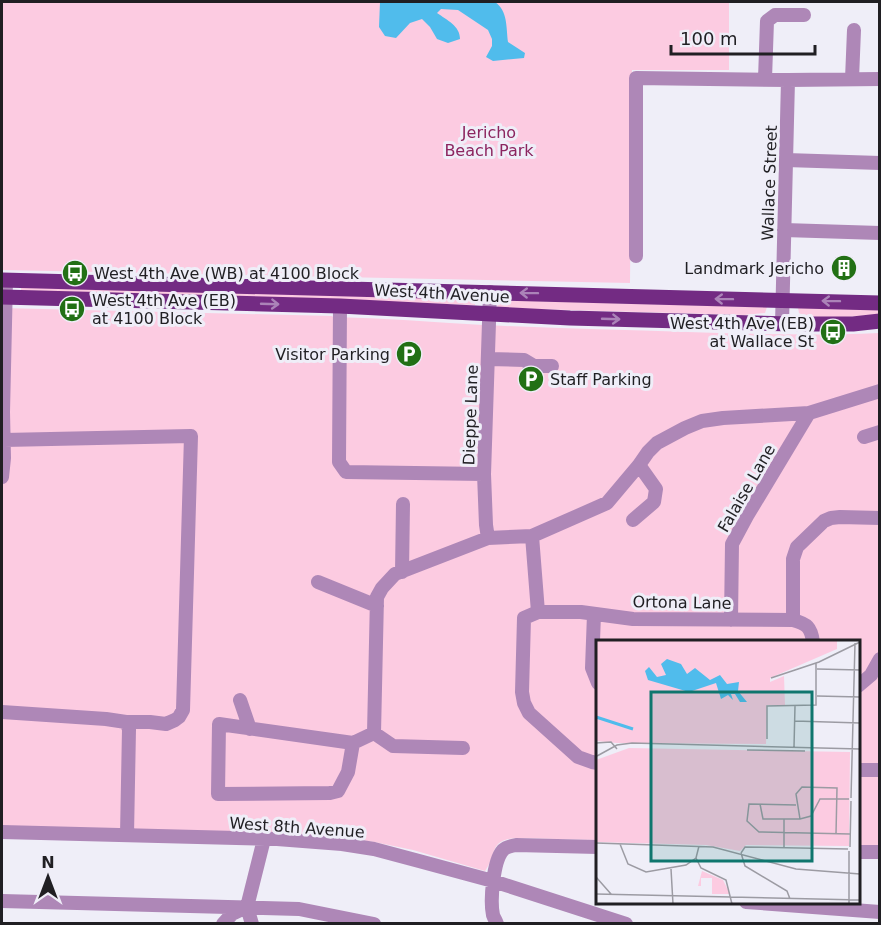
<svg xmlns="http://www.w3.org/2000/svg" width="881" height="925" font-family="'DejaVu Sans',sans-serif">
	<style>
		.green { fill: #fccbe1 }
		.water { fill: #50bcec }
		.lines { fill: none; stroke-linecap: round; stroke-linejoin: round }
		.minor { stroke: #ae87b7; stroke-width: 14 }
		.major { stroke: #732b83; stroke-width: 15 }
		.oneway { stroke: #ab83b8 }
		.labels { text-anchor: middle; stroke-width: 6; stroke-linejoin: round; paint-order: stroke }
		.park-label { font-size: 16px; fill: #8c2560; stroke: #efeef8 }
		.street-label { font-size: 16px; fill: #201f23; stroke: #efeef8 }
		.poi-label { font-size: 16px; fill: #201f23; stroke: #efeef8; text-anchor: end }
		.inset-river { fill: none; stroke: #50bcec; stroke-width: 3 }
		.inset-road { fill: none; stroke: #9c9ba3; stroke-width: 1.5 }
		.view { fill: #0f766e; fill-opacity: 0.15; stroke: #0f766e; stroke-width: 3 }
		.inset-edge { fill: none; stroke: #201f23; stroke-width: 3 }
	</style>
	<rect width="100%" height="100%" fill="#efeef8"/>
	<path class="green" d="M2 2H729V70H632L630 283 2 270Z
		M21 285 475 297V305L21 291Z
		M502 300 767 307 765 313 744 315 499 308 497 306 498 304Z
		M879 307V315C863 316 812 321 799 313L798 308Z
		M2 308 332 316 333 317C383 318 433 322 483 325 551 328 620 330 688 332 752 334 816 336 879 333V846H859L858 642H598L597 840 517 838C488 840 498 853 485 871L413 850 374 842 342 837 248 832 2 827Z"/>
	<path class="water" d="M380 2H495C508 11 506 27 508 42L525 53 524 58 493 61 486 57 492 46V39L488 30 458 10 441 9 437 13C447 20 460 26 460 39L448 43 437 39 430 27 422 19 410 23 396 38 385 36 379 27Z"/>
	<g class="lines">
		<path class="minor" d="M765 79 767 21 775 15H804
			M852 79 854 30
			M786 160 880 163
			M784 230 880 233
			M636 256V78L788 80 880 79
			M340 306 339 462 346 472 484 474
			M782 324 788 80
			M488 359 524 360 534 366H552
			M864 437 880 432
			M2 477 4 458 3 412 6 280
			M633 520 654 502 656 489 639 465
			M532 536 538 612
			M488 538 486 525 484 474 490 292
			M402 572 403 504
			M318 582 377 606
			M594 614 592 668 598 683
			M731 620 732 544 747 516 809 413
			M793 620V559L797 547 824 521 831 518 840 517 880 518
			M858 686 871 675 880 659
			M240 700 250 729
			M2 712 106 719 126 722H150L166 724 175 720 179 717 183 710 191 436 4 440
			M126 722 129 729 127 835
			M374 733 377 597 382 588 395 574 488 538 532 536 607 503 639 465 648 452 657 443 685 428 702 421 723 418 809 413 880 391
			M374 733 393 746 463 748
			M353 743 348 772 338 791 330 793 218 794 219 724 353 743 374 733
			M598 763 592 762 578 757 529 713 524 703 522 692 524 618 538 612H581L633 619 793 620C807 624 811 627 813 642
			M858 770H880
			M2 832 277 839 342 844 374 849 419 861 493 881 626 924
			M858 852H880
			M2 901 299 909 374 924
			M746 902 880 912
			M247 907 252 924
			M223 924 232 914 247 907 264 839
			M497 924C496 921 494 918 493 915 490 901 493 861 503 850 506 847 511 846 516 845L598 847"/>
		<path class="major" d="M2 280 880 303
			M2 297 340 306 570 318 792 324H853L880 321"/>
	</g>
	<defs><path id="oneway-shaft" d="M-6 0H5M1.5-3L5.5 0L1.5 3" fill="none" stroke-width="1.6" stroke-linecap="round" stroke-linejoin="round" transform="scale(1.5)"/></defs>
	<g class="oneway">
		<use href="#oneway-shaft" transform="translate(529 293) rotate(-179)"/>
		<use href="#oneway-shaft" transform="translate(724 299) rotate(-179)"/>
		<use href="#oneway-shaft" transform="translate(831 301) rotate(-179)"/>
		<use href="#oneway-shaft" transform="translate(270 304) rotate(2)"/>
		<use href="#oneway-shaft" transform="translate(611 319) rotate(2)"/>
	</g>
	<defs>
		<g id="building-disc" transform="scale(1.35)"><circle r="9.5" fill="#227015" stroke="#efeef8"/><path d="M-4-6H4V6H1V3H-1V6H-4ZM-2.5-4.3h1.7v1.8h-1.7ZM.8-4.3h1.7v1.8H.8ZM-2.5-1h1.7V.8h-1.7ZM.8-1h1.7V.8H.8Z" fill="#fff"/></g>
		<g id="bus-disc" transform="scale(1.35)"><circle r="9.5" fill="#227015" stroke="#efeef8"/><path d="M-5-6H5V4H4V6H2V4H-2V6H-4V4H-5ZM-3.5-4V0h7V-4ZM-3.5 1.2v1.5H-2V1.2ZM2 1.2v1.5H3.5V1.2Z" fill="#fff"/></g>
		<g id="parking-disc" transform="scale(1.35)"><circle r="9.5" fill="#227015" stroke="#efeef8"/><path d="M-3.5-5.5H1a3.5 3.5 0 0 1 0 7H-1V5.5H-3.5ZM-1-3.4V-.6H.8a1.4 1.4 0 0 0 0-2.8Z" fill="#fff"/></g>
	</defs>
	<g fill-rule="evenodd">
		<use href="#building-disc" x="844" y="268"/>
		<use href="#bus-disc" x="75" y="273"/>
		<use href="#bus-disc" x="72" y="309"/>
		<use href="#bus-disc" x="833" y="332"/>
		<use href="#parking-disc" x="409" y="354"/>
		<use href="#parking-disc" x="531" y="379"/>
	</g>
	<g class="labels">
		<g class="park-label">
			<text x="489" y="138">Jericho<tspan x="489" dy="18">Beach Park</tspan></text>
		</g>
		<g class="street-label">
			<text transform="translate(769 183) rotate(-88)" y="6">Wallace Street</text>
			<text transform="translate(442 293) rotate(3)" y="6">West 4th Avenue</text>
			<text transform="translate(470 415) rotate(-88)" y="6">Dieppe Lane</text>
			<text transform="translate(746 488) rotate(-60)" y="6">Falaise Lane</text>
			<text transform="translate(682 602) rotate(1)" y="6">Ortona Lane</text>
			<text transform="translate(297 827) rotate(4)" y="6">West 8th Avenue</text>
		</g>
		<g class="poi-label">
			<text x="824" y="274">Landmark Jericho</text>
			<text x="94" y="279" text-anchor="start">West 4th Ave (WB) at 4100 Block</text>
			<text x="92" y="306" text-anchor="start">West 4th Ave (EB)<tspan x="92" dy="18">at 4100 Block</tspan></text>
			<text x="814" y="329">West 4th Ave (EB)<tspan x="814" dy="18">at Wallace St</tspan></text>
			<text x="390" y="360">Visitor Parking</text>
			<text x="550" y="385" text-anchor="start">Staff Parking</text>
		</g>
	</g>
	<g transform="translate(596 640)">
		<rect width="264" height="264" fill="#efeef8"/>
		<path d="M0 0H241V9L174 38V42L188 36 189 65H171L170 104 21 103 0 101ZM33 108 254 112 253 206 150 205 144 211 110 205 0 202V120ZM106 231 127 240 134 254H116V238H105V246H102Z" fill="#fccbe1"/>
		<path d="M71 19 85 24 91 34 99 28 114 40 124 35 131 44 143 42 142 51 151 62H144L139 54H135L137 60 132 55 125 59 120 43 93 52 52 40 49 31 53 27 61 37 70 35 65 24Z" fill="#50bcec"/>
		<path class="inset-river" d="M0 77 37 89"/>
		<path class="inset-road" d="M221 29 264 30M175 38 223 22 264 2M221 56 264 57M199 81 264 83M171 99V66L220 65V23M0 103 15 102 21 109M198 107 199 66M151 110 209 111M1 116 21 105 36 103 264 109M255 158 259 3M164 164 167 179H204L215 176 224 159H253M200 165 153 164 151 181 163 192 254 194M204 179 200 154 206 147 241 148 240 194M0 203 117 207 200 229 264 234M24 204 32 224 50 232 90 225 100 218 103 206M188 207V179M254 207 255 161M145 213 149 207 252 209M145 213 149 226 191 251 194 259M100 218 105 228 130 240 136 264M75 229 77 264M0 237 15 254M0 254 264 260M253 264V211"/>
		<path class="view" d="M55 52H216V221H55Z"/>
		<rect width="264" height="264" class="inset-edge"/>
	</g>
	<rect width="881" height="925" fill="none" stroke="#201f23" stroke-width="6"/>
	<g transform="translate(48 877)" stroke="#efeef8" stroke-width="4.5" paint-order="stroke">
	<path d="M0-4.5L10 22L0 15L-10 22Z" fill="#201f23"/>
	<text y="-9" font-size="16" font-weight="bold" text-anchor="middle" fill="#201f23">N</text>
	</g>
	<path d="M671 45v9h144v-9" fill="none" stroke="#201f23" stroke-width="3"/>
	<text x="680" y="45" font-size="18" fill="#201f23" stroke="#efeef8" stroke-width="4.5" paint-order="stroke">100 m</text>
</svg>
